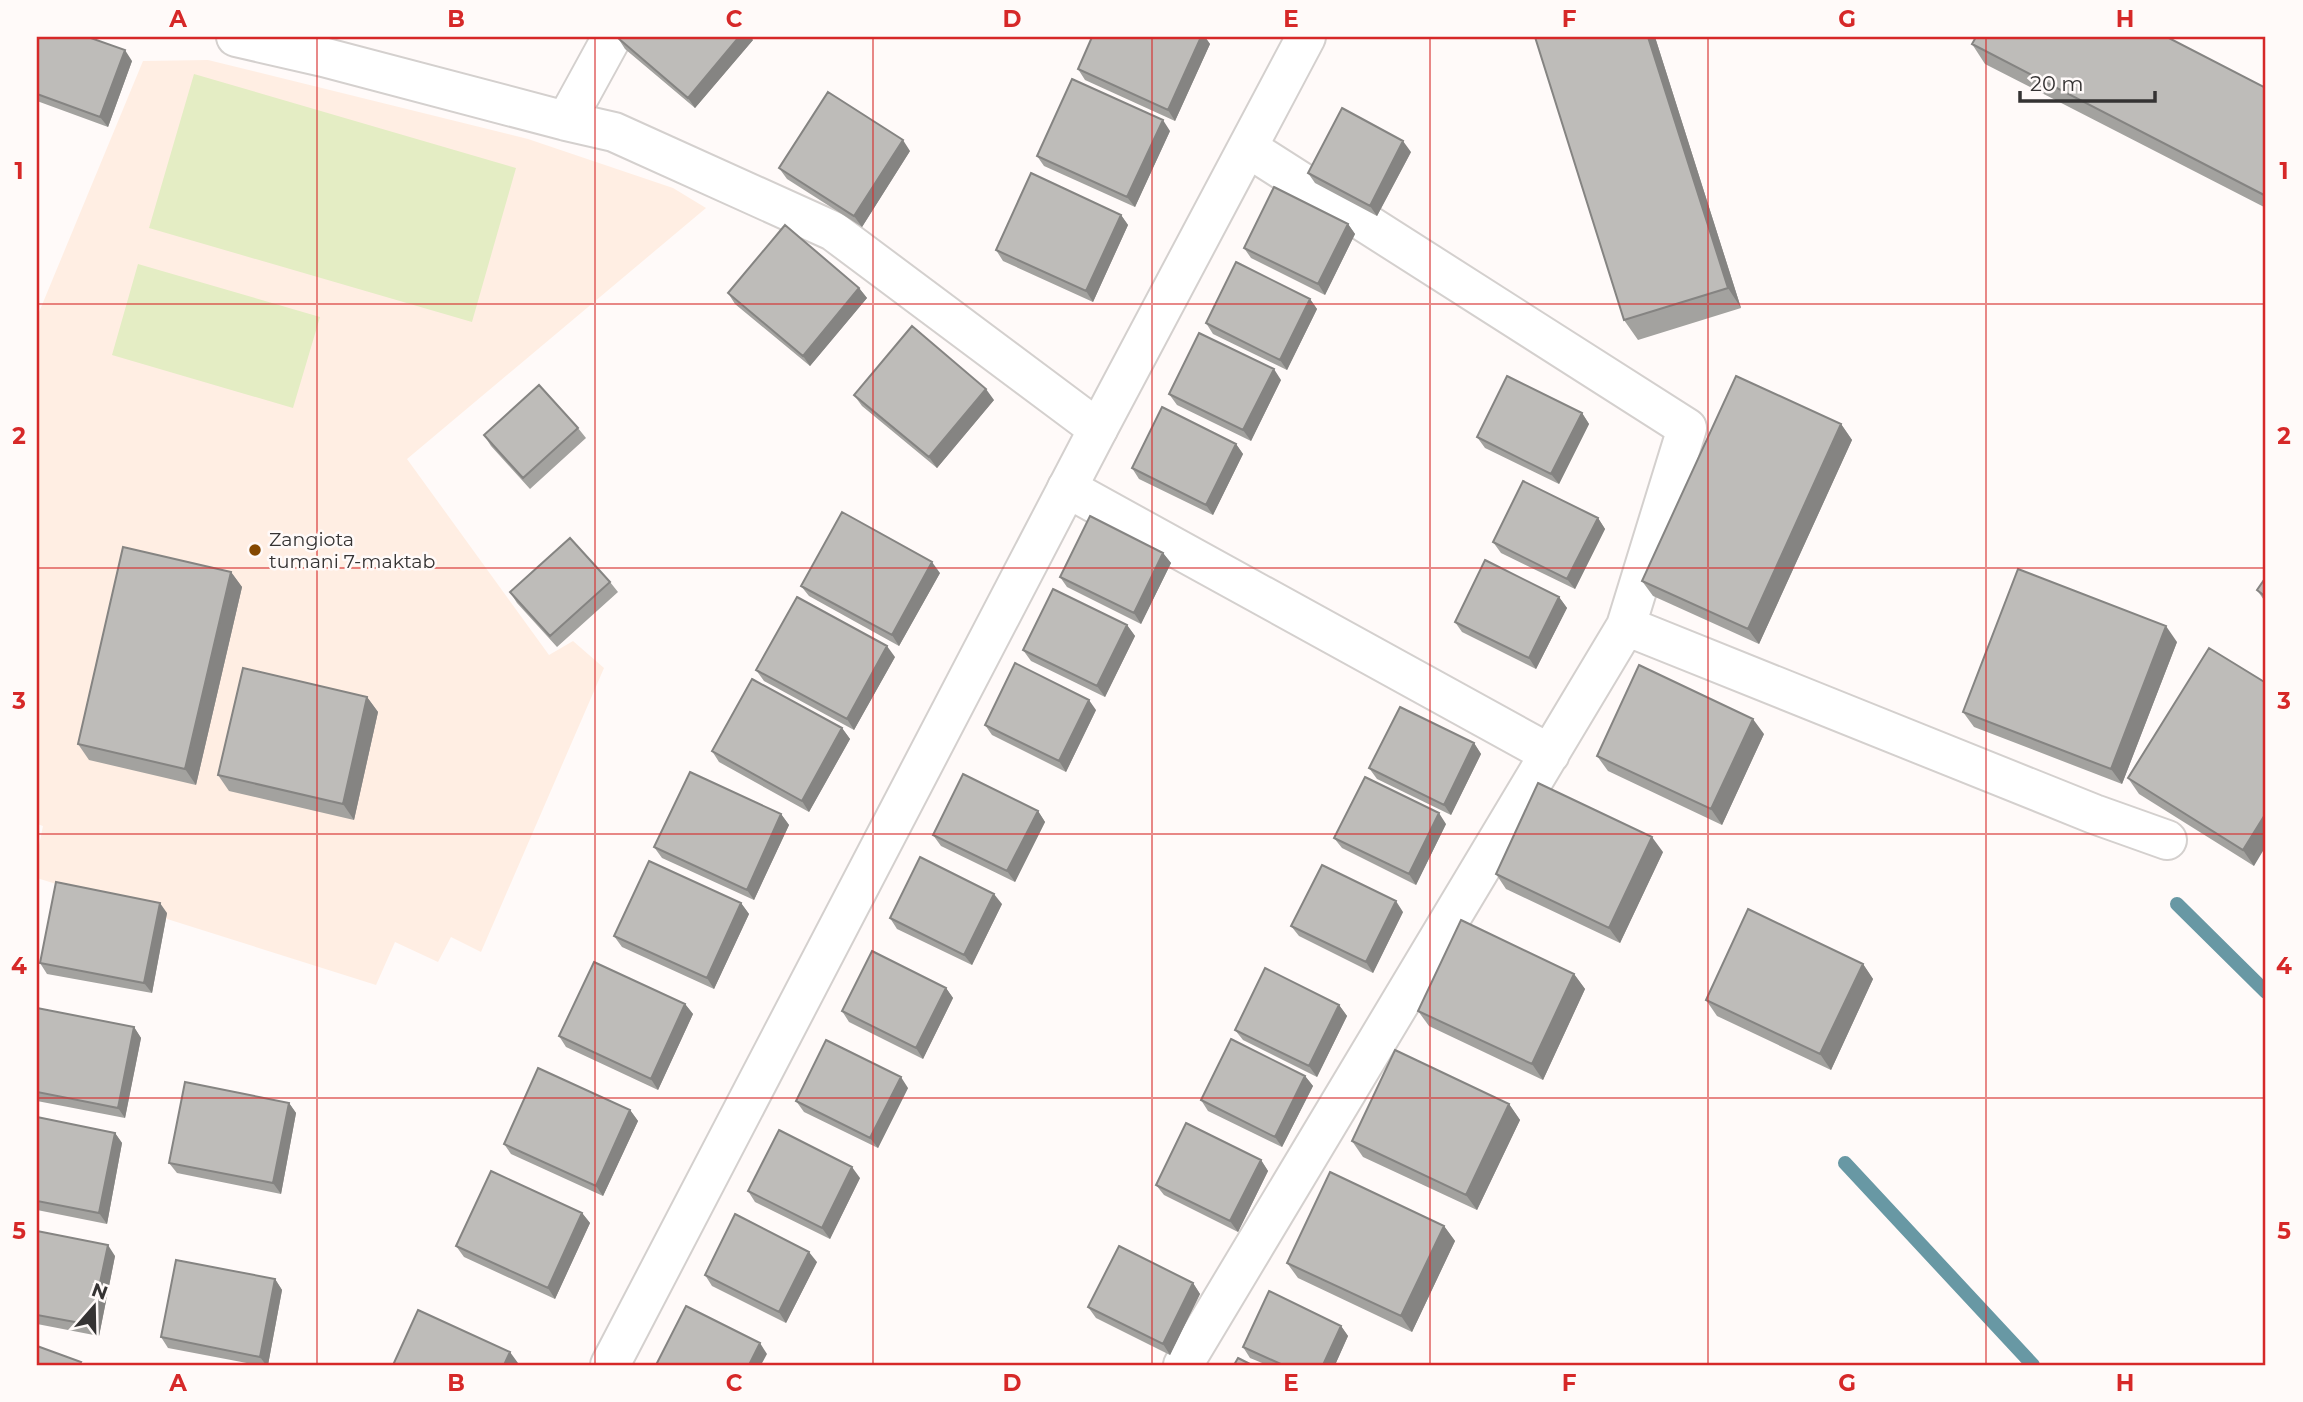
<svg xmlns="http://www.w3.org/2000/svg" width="2303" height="1402" font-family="Montserrat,sans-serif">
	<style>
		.education { fill: #ffeee3 }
		.green { fill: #e4edc4 }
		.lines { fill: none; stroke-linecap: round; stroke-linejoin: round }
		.stream { stroke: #6898a4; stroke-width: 14 }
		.minor-casing { stroke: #d4d0ce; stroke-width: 42 }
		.secondary-casing { stroke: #d4d0ce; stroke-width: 42 }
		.minor { stroke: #fff; stroke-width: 38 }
		.secondary { stroke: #fff; stroke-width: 38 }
		.wall { fill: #a3a29f }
		.shaded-wall { fill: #858482 }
		.building { fill: #bebcb9; stroke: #858482; stroke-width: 2 }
		.grid { fill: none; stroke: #d62828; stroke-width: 2; stroke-opacity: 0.55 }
		.poi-dot { fill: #844801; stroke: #fffaf9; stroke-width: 2.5 }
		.labels { text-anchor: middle; stroke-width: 5; stroke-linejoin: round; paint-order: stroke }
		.poi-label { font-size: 19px; fill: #353333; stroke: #fffaf9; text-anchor: start }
		.neatline { fill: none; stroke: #d62828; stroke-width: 2.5 }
		.grid-label { font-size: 23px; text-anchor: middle; font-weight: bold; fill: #d62828 }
	</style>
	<rect width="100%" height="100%" fill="#fffaf9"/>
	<path class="education" d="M208 60 528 139 673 188 706 208 407 459 549 655 573 641 604 668 481 952 451 937 438 962 395 942 376 985 37 878V855L43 826 37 824V317L143 61Z"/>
	<path class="green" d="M194 74 516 168 472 322 149 228Z
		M138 264 320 317 293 408 112 355Z"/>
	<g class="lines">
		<path class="stream" d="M2177 904 2266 992
			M1845 1163 2033 1365"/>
		<g class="minor-casing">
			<path id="minor" d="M236 37 323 57 566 121 614 132 833 231 1098 429
				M566 121 612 37
				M1067 488 1550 754
				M1626 626 2094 814 2167 840
				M1183 1365 1626 626 1687 428 1248 148"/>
		</g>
		<g class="secondary-casing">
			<path id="secondary" d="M610 1365 1098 429 1306 37"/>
		</g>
		<use href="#minor" class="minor"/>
		<use href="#secondary" class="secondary"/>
	</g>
	<path class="wall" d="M1092 37H1205L1210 44 1175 121 1085 80 1078 69Z
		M1655 37 1741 308 1638 340 1624 320Z
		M618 38 753 40 695 108 625 49Z
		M37 42 132 61 108 127 37 101Z
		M1972 44 2266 88V208L1985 64Z
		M1170 131 1135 207 1044 166 1037 156Z
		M910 151 862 227 787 179 779 168Z
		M1411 152 1377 216 1315 183 1308 173Z
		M1121 215 1128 225 1093 302 1003 261 996 250Z
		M1348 224 1355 234 1325 295 1251 258 1244 248Z
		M859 288 867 298 810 366 735 304 728 293Z
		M1310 299 1317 309 1287 370 1213 334 1206 323Z
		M1281 380 1251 441 1177 405 1169 394Z
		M854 395 994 400 937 468 862 406Z
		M1582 413 1589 424 1559 484 1485 448 1477 437Z
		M1841 424 1852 440 1759 644 1653 596 1642 581Z
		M578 428 586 438 530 489 491 446 484 435Z
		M1236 444 1243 454 1213 515 1139 479 1132 468Z
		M1598 518 1605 529 1575 589 1501 553 1493 542Z
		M1163 553 1171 563 1141 624 1067 587 1060 577Z
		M231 572 242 587 196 785 89 760 78 744Z
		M940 573 899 646 809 596 801 586Z
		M2266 577V603L2257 590Z
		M610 582 618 592 557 647 517 603 510 592Z
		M1559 597 1567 608 1536 669 1462 632 1455 622Z
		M1127 625 1135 636 1105 697 1031 661 1023 650Z
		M2177 642 2122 784 1974 727 1963 712Z
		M895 657 854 730 764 681 756 670Z
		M2266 683 2254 866 2139 794 2128 778Z
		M367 697 378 712 354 820 229 791 218 775Z
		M1096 710 1066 772 992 735 985 725Z
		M842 728 850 739 809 812 719 762 712 751Z
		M1764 734 1722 825 1608 771 1597 756Z
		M1474 743 1481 754 1451 815 1377 779 1369 768Z
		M1038 811 1045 822 1015 882 941 846 933 835Z
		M781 814 789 825 754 900 662 858 654 847Z
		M1446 824 1416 885 1342 848 1334 838Z
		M1663 852 1620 943 1506 889 1496 874Z
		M741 903 749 914 714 989 622 947 614 936Z
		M1002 904 972 965 897 929 890 918Z
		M1403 912 1373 973 1299 936 1291 926Z
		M167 913 152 993 47 974 40 963Z
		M1863 964 1873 979 1831 1070 1717 1016 1706 1000Z
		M1574 974 1585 989 1543 1080 1429 1026 1418 1011Z
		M946 988 953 998 923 1059 849 1022 842 1011Z
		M685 1004 693 1014 658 1090 566 1047 559 1036Z
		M1339 1005 1347 1016 1317 1077 1243 1040 1235 1030Z
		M37 1008 134 1027 141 1038 125 1118 37 1101Z
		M1305 1076 1313 1086 1282 1147 1208 1111 1201 1100Z
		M908 1088 878 1148 804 1112 796 1101Z
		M289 1103 296 1113 281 1194 177 1173 169 1163Z
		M1509 1104 1520 1120 1477 1210 1363 1157 1352 1141Z
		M630 1110 638 1121 603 1196 511 1154 504 1144Z
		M37 1117 115 1133 122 1143 107 1224 37 1210Z
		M1261 1160 1268 1171 1238 1232 1164 1195 1156 1185Z
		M860 1178 830 1239 755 1202 748 1191Z
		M582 1213 590 1223 555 1299 464 1257 456 1246Z
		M1444 1226 1455 1241 1412 1332 1298 1278 1287 1263Z
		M37 1231 115 1256 99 1336 37 1324Z
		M817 1262 786 1323 712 1286 705 1275Z
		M275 1279 282 1290 268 1365H257L168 1348 161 1337Z
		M1193 1283 1200 1294 1170 1355 1096 1318 1088 1307Z
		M1341 1326 1348 1336 1335 1365H1267L1250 1358 1243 1347Z"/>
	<path class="shaded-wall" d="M739 37H751L753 40 695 108 688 98Z
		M1201 37H1205L1210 44 1175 121 1168 110Z
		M1648 37H1655L1741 308 1728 288Z
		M125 50 132 61 108 127 100 117Z
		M1163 120 1170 131 1135 207 1127 197Z
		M903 140 910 151 862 227 854 216Z
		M1403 141 1411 152 1377 216 1370 206Z
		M1121 215 1128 225 1093 302 1086 291Z
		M1348 224 1355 234 1325 295 1318 284Z
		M859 288 867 298 810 366 803 356Z
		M1310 299 1317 309 1287 370 1280 360Z
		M1274 369 1281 380 1251 441 1243 430Z
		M986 389 994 400 937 468 929 457Z
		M1582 413 1589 424 1559 484 1551 474Z
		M1841 424 1852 440 1759 644 1748 629Z
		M1236 444 1243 454 1213 515 1206 505Z
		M1598 518 1605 529 1575 589 1567 579Z
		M1163 553 1171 563 1141 624 1134 613Z
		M932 562 940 573 899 646 892 635Z
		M231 572 242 587 196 785 185 769Z
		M1559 597 1567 608 1536 669 1529 658Z
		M1127 625 1135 636 1105 697 1097 686Z
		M2166 626 2177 642 2122 784 2111 769Z
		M887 646 895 657 854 730 847 719Z
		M367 697 378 712 354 820 343 804Z
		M1089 700 1096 710 1066 772 1059 761Z
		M1753 719 1764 734 1722 825 1711 809Z
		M842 728 850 739 809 812 802 801Z
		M1474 743 1481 754 1451 815 1444 805Z
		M1038 811 1045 822 1015 882 1007 871Z
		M1439 813 1446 824 1416 885 1409 874Z
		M2266 813V846L2254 866 2243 850Z
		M781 814 789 825 754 900 747 890Z
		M1652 837 1663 852 1620 943 1609 928Z
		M994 894 1002 904 972 965 964 955Z
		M1396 901 1403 912 1373 973 1366 962Z
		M160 903 167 913 152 993 144 983Z
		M741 903 749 914 714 989 707 978Z
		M1863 964 1873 979 1831 1070 1820 1054Z
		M1574 974 1585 989 1543 1080 1532 1064Z
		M946 988 953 998 923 1059 916 1048Z
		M685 1004 693 1014 658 1090 651 1079Z
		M1339 1005 1347 1016 1317 1077 1309 1066Z
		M134 1027 141 1038 125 1118 118 1108Z
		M1305 1076 1313 1086 1282 1147 1275 1137Z
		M901 1077 908 1088 878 1148 870 1138Z
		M289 1103 296 1113 281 1194 273 1183Z
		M1509 1104 1520 1120 1477 1210 1466 1195Z
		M630 1110 638 1121 603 1196 596 1186Z
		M115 1133 122 1143 107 1224 99 1213Z
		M1261 1160 1268 1171 1238 1232 1230 1221Z
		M852 1167 860 1178 830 1239 822 1228Z
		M582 1213 590 1223 555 1299 548 1288Z
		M1444 1226 1455 1241 1412 1332 1401 1316Z
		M108 1245 115 1256 99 1336 91 1325Z
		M809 1252 817 1262 786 1323 779 1312Z
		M275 1279 282 1290 268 1365H266L260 1357Z
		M1193 1283 1200 1294 1170 1355 1163 1344Z
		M1341 1326 1348 1336 1335 1365H1323Z
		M760 1343 767 1354 761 1365H749Z
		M510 1352 518 1363 516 1365H504Z"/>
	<path class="building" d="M39 37H88L125 50 100 117 37 94V42Z
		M619 37H739L688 98 618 38Z
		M1092 37H1201L1168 110 1078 69Z
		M1535 37H1648L1728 288 1624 320Z
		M1976 37H2167L2266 88V196L1972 44Z
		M1072 79 1163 120 1127 197 1037 156Z
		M828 92 903 140 854 216 779 168Z
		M1342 108 1403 141 1370 206 1308 173Z
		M1031 173 1121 215 1086 291 996 250Z
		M1274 187 1348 224 1318 284 1244 248Z
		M785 225 859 288 803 356 728 293Z
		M1236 262 1310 299 1280 360 1206 323Z
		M912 326 986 389 929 457 854 395Z
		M1199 333 1274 369 1243 430 1169 394Z
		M1507 376 1582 413 1551 474 1477 437Z
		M1736 376 1841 424 1748 629 1642 581Z
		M539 385 578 428 523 478 484 435Z
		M1162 407 1236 444 1206 505 1132 468Z
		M1523 481 1598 518 1567 579 1493 542Z
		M842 512 932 562 892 635 801 586Z
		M1090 516 1163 553 1134 613 1060 577Z
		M570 538 610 582 550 636 510 592Z
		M123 547 231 572 185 769 78 744Z
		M1485 560 1559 597 1529 658 1455 622Z
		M2018 569 2166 626 2111 769 1963 712Z
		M2266 577V597L2257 590Z
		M1053 589 1127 625 1097 686 1023 650Z
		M797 597 887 646 847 719 756 670Z
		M2209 648 2266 683V813L2243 850 2128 778Z
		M1015 663 1089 700 1059 761 985 725Z
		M1639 665 1753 719 1711 809 1597 756Z
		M243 668 367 697 343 804 218 775Z
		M752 679 842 728 802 801 712 751Z
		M1400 707 1474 743 1444 805 1369 768Z
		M690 772 781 814 747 890 654 847Z
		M963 774 1038 811 1007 871 933 835Z
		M1365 777 1439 813 1409 874 1334 838Z
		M1538 783 1652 837 1609 928 1496 874Z
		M920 857 994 894 964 955 890 918Z
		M649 861 741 903 707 978 614 936Z
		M1322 865 1396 901 1366 962 1291 926Z
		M56 882 160 903 144 983 40 963Z
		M1748 909 1863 964 1820 1054 1706 1000Z
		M1461 920 1574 974 1532 1064 1418 1011Z
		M872 951 946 988 916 1048 842 1011Z
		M594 962 685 1004 651 1079 559 1036Z
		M1265 968 1339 1005 1309 1066 1235 1030Z
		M37 1008 134 1027 118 1108 37 1092Z
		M1231 1039 1305 1076 1275 1137 1201 1100Z
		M826 1040 901 1077 870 1138 796 1101Z
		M1395 1050 1509 1104 1466 1195 1352 1141Z
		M538 1068 630 1110 596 1186 504 1144Z
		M185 1082 289 1103 273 1183 169 1163Z
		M37 1117 115 1133 99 1213 37 1201Z
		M1186 1123 1261 1160 1230 1221 1156 1185Z
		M779 1130 852 1167 822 1228 748 1191Z
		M491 1171 582 1213 548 1288 456 1246Z
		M1330 1172 1444 1226 1401 1316 1287 1263Z
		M735 1214 809 1252 779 1312 705 1275Z
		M37 1231 108 1245 91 1325 37 1315Z
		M1119 1246 1193 1283 1163 1344 1088 1307Z
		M176 1260 275 1279 260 1357 161 1337Z
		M1269 1291 1341 1326 1323 1365H1283L1243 1347Z
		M686 1306 760 1343 749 1365H656Z
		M418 1310 510 1352 504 1365H393Z
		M37 1346 81 1362 79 1365H37Z
		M1238 1358 1252 1365H1234Z"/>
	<path class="grid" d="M317 37V1365M595 37V1365M873 37V1365M1152 37V1365M1430 37V1365M1708 37V1365M1986 37V1365M37 304H2266M37 568H2266M37 834H2266M37 1098H2266"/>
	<circle class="poi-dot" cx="255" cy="550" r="7"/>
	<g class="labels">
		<g class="poi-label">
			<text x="269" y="546">Zangiota<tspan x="269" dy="22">tumani 7-maktab</tspan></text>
		</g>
	</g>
	<rect width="2303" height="1402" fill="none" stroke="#fffaf9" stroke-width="77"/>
	<g transform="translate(94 1307) rotate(20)" stroke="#fffaf9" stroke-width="5" paint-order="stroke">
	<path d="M0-5L12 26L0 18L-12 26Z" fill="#353333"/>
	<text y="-10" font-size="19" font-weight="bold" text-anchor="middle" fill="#353333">N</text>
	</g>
	<path d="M2020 91v10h135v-10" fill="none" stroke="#353333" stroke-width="3.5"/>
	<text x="2030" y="91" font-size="21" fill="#353333" stroke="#fffaf9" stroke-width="5" paint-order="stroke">20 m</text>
	<rect x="38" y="38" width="2226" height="1326" class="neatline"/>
	<g class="grid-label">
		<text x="178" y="27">A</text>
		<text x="456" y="27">B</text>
		<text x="734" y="27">C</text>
		<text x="1012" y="27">D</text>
		<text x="1291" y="27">E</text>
		<text x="1569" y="27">F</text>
		<text x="1847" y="27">G</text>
		<text x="2125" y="27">H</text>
		<text x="19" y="179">1</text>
		<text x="2284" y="179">1</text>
		<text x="19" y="444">2</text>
		<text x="2284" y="444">2</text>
		<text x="19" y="709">3</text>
		<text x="2284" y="709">3</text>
		<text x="19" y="974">4</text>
		<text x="2284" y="974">4</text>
		<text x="19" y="1239">5</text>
		<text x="2284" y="1239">5</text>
		<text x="178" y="1391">A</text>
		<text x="456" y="1391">B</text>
		<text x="734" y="1391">C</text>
		<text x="1012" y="1391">D</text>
		<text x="1291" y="1391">E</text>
		<text x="1569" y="1391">F</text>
		<text x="1847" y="1391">G</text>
		<text x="2125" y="1391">H</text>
	</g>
</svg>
